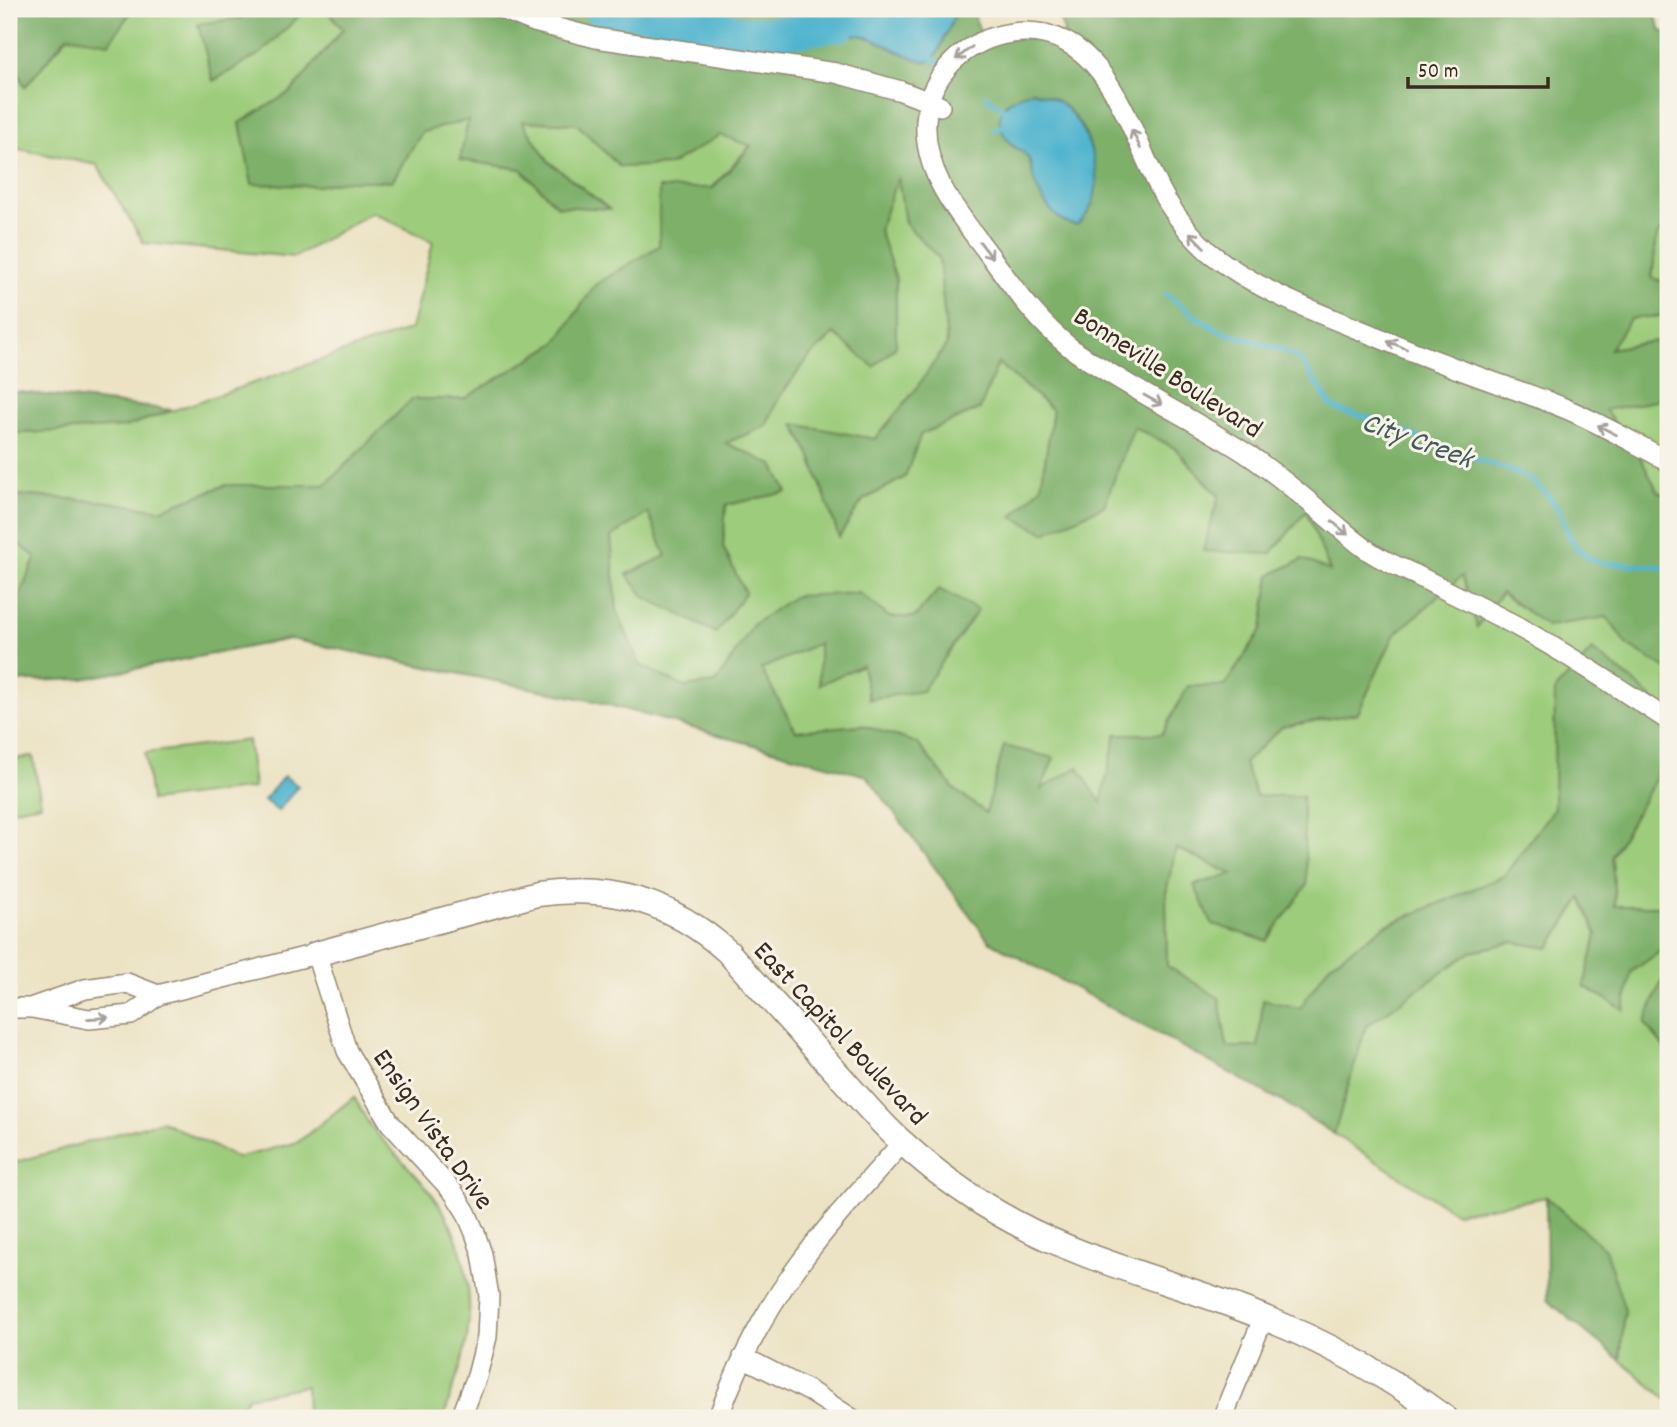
<svg xmlns="http://www.w3.org/2000/svg" width="1677" height="1427" font-family="Dekko,sans-serif">
	<style>
		.green { fill: #9dcc7b; stroke: #6c7b4c; stroke-width: 2 }
		.forest { fill: #7eb06b; stroke: #5c6d44; stroke-width: 2; fill-rule: evenodd }
		.water { fill: #4fb4ce; stroke: #456f76; stroke-width: 2 }
		.lines { fill: none; stroke-linecap: round; stroke-linejoin: round }
		.stream { stroke: #4fb4ce; stroke-width: 5 }
		.river { stroke: #4fb4ce; stroke-width: 33 }
		.minor-casing { stroke: #948671; stroke-width: 22 }
		.tertiary-casing { stroke: #948671; stroke-width: 27 }
		.minor { stroke: #fff; stroke-width: 19 }
		.tertiary { stroke: #fff; stroke-width: 24 }
		.oneway { stroke: #a79f9a }
		.labels { text-anchor: middle; stroke-width: 6; stroke-linejoin: round; paint-order: stroke }
		.street-label { font-size: 28px; fill: #3b2a1e; stroke: #f7f3e8 }
		.water-label { font-size: 30px; font-style: italic; fill: #425a5c; stroke: #f7f3e8 }
	</style>
	<rect width="100%" height="100%" fill="#f7f3e8"/>
	<filter id="ink" filterUnits="userSpaceOnUse"><feTurbulence type="fractalNoise" baseFrequency=".0143" numOctaves="2"/><feDisplacementMap in="SourceGraphic" scale="14" xChannelSelector="R" yChannelSelector="G"/><feConvolveMatrix kernelMatrix="1 2 1 2 8 2 1 2 1" color-interpolation-filters="sRGB"/></filter>
	<filter id="wash" filterUnits="userSpaceOnUse"><feTurbulence type="fractalNoise" baseFrequency=".00686" numOctaves="4" result="noise"/><feDisplacementMap in="SourceGraphic" scale="28" xChannelSelector="R" yChannelSelector="G"/><feGaussianBlur stdDeviation="1.57" result="paint"/><feColorMatrix in="noise" values="0 0 0 0 0 0 0 0 0 0 0 0 0 0 0 0 0 1.4 0 .05"/><feComposite in="paint" operator="in"/></filter>
	<g filter="url(#wash)">
		<rect width="100%" height="100%" fill="#ece3c4"/>
		<path class="green" d="M133 9H242L243 18 199 24 213 81 261 53 306 9H326L343 29 292 91 240 123 252 184 316 186 344 181H392L422 132 468 120 461 160 521 169 557 206 608 208 548 161 522 121 577 124 620 167 670 165 720 134 751 145 659 246 595 285 556 343 464 399 412 400 325 485H226L160 510 109 502 17 495 9 496V434L125 427 411 329 433 242 372 212 295 257 144 243 97 165 9 147V53L25 87 68 36 109 42Z
			M898 175 905 223 939 258 947 345 913 393 875 439 795 424 811 457 839 536 863 500 905 477 920 434 980 409 998 363 1053 410 1041 487 1013 517 1134 427 1175 448 1219 496 1306 510 1330 572 1270 575 1262 629 1224 686H1188L1162 734 1101 804 1040 790 1005 746 986 813 954 789 917 743 861 725 796 731 760 669 819 643 862 665 869 699 940 589 915 617H889L859 593 754 624 716 683 684 687 640 665 617 612 611 537 648 512 666 556 627 574 645 597 716 632 745 593 723 547 726 505 786 492 773 465 725 443 766 426 778 399 809 357 835 334 874 367 896 279 879 230Z
			M1668 225V283L1652 279 1657 235Z
			M1668 315V355L1655 341 1609 349 1630 319Z
			M1668 389V496L1658 493 1641 459 1604 409 1655 401Z
			M9 537 36 557 12 613 9 612Z
			M1462 576 1478 626 1501 593 1547 626 1607 617 1627 645 1668 670V713L1634 682 1592 650 1555 690 1554 808 1504 876 1385 926 1329 965 1300 1009 1258 1047H1227L1219 998 1167 966 1166 893 1175 848 1234 875 1212 924 1302 796H1256L1244 763 1282 727 1358 713 1394 635Z
			M248 740 254 788 151 801 145 753Z
			M1668 745V906H1615L1612 856 1655 780Z
			M33 756 41 804 9 810V760Z
			M1582 897 1597 934 1584 986 1624 1010 1631 972 1668 946V976L1661 983 1645 1023 1668 1053V1400L1620 1360 1625 1310 1547 1197 1456 1213 1334 1134 1366 1026 1471 952 1512 942 1549 948Z
			M354 1097C360 1106 364 1117 370 1125 388 1148 410 1167 428 1189 465 1234 478 1301 463 1357 458 1378 449 1397 444 1418H307L306 1386 247 1397 236 1418H9V1164L162 1121 237 1158 298 1142Z"/>
		<path class="forest" d="M22 9H133L109 43 67 36 25 87 9 52V28Z
			M242 9H306L261 53 213 81 198 24 242 18Z
			M326 9H833L797 30 818 37 858 35 871 38 897 51 926 62 940 50C943 35 954 24 955 9H974L975 18 984 41 1065 34 1059 18 1050 9H1653L1661 31 1668 33V225L1657 235 1652 278 1668 283V315L1630 319 1610 349 1655 341 1668 355V389L1655 401 1605 410 1641 459 1658 492 1668 496V670L1627 645 1607 617 1547 626 1501 593 1477 627 1462 576 1394 635 1358 713 1282 727 1244 763 1256 796H1302L1307 885 1267 941 1212 924 1194 885 1233 874 1176 848 1166 893 1167 966 1219 998 1227 1047H1258L1263 1000 1300 1008 1329 965 1385 926 1504 876 1554 808 1555 690 1592 650 1634 682 1668 713V745L1655 780 1612 856 1615 906H1668V946L1631 972 1624 1010 1584 986 1597 934 1581 898 1549 948 1512 942 1471 952 1366 1026 1334 1134 1285 1103 989 941 867 776 598 702 290 639 82 679 9 682V612L12 613 36 557 9 537V496L17 495 109 502 160 510 226 485H325L412 399H464L556 343 595 285 659 246V188H713L751 146 720 135 670 165 620 167 577 124 522 121 548 161 609 209 557 206 521 169 460 160 468 120 422 132 392 181H344L316 186 252 184 240 123 292 91 343 29ZM1032 91C1040 94 1050 96 1058 101 1088 120 1106 175 1090 208 1087 214 1081 220 1076 225 1056 224 1039 197 1034 179 1032 172 1031 164 1028 158 1024 150 1017 150 1011 145 1008 142 1004 134 1003 130 999 121 1003 113 1005 104L1023 94ZM898 177 905 223 939 258 947 344 913 393 875 439 794 424 811 457 839 537 863 500 905 477 921 434 980 409 998 363 1053 410 1041 487 1012 517 1045 533 1104 506 1134 427 1175 448 1219 495 1203 551 1271 554 1306 511 1330 571 1303 559 1270 575 1262 629 1225 686H1188L1162 734H1116L1101 803 1078 767 1041 789 1054 758 1004 746 986 813 954 789 917 743 861 725 796 731 761 669 819 643V685L862 665 869 699 922 691 978 610 939 589 915 617H889L859 593 795 596 754 624 716 683 684 687 640 665 617 612 611 537 648 513 666 556 627 575 645 597 716 633 745 593 723 547 726 505 787 492 773 465 726 443 766 426 778 399 809 357 834 334 874 367 896 346V279L879 230Z
			M9 392H20L172 410 125 427 9 434Z
			M1668 976V1053L1645 1023 1661 983Z
			M1546 1197 1605 1249 1625 1310 1620 1360 1547 1300Z"/>
		<path class="water" d="M833 9H955C955 22 946 31 942 43 939 50 937 57 930 61 920 65 875 37 860 35 846 33 831 39 817 37 809 36 803 33 796 30Z
			M1032 91C1042 94 1054 97 1062 104 1092 131 1114 195 1077 225 1056 224 1040 198 1034 180 1032 173 1032 165 1029 159 1024 150 1015 148 1009 142 988 115 1005 99 1032 91Z
			M284 776 298 786 278 811 264 800Z"/>
		<g class="lines">
			<path class="stream" d="M659 9V14
				M928 55 938 62
				M986 96 1006 111
				M995 130 1008 124
				M1166 294 1195 316 1220 331 1280 349 1293 355 1303 363 1331 405 1341 411 1375 419 1431 443 1514 472 1532 480 1550 497 1559 510 1570 537 1579 550 1591 559 1603 563 1655 566 1668 570"/>
			<path class="river" d="M600 9 659 14 745 33H783L840 25"/>
		</g>
	</g>
	<g filter="url(#ink)">
		<g class="lines">
			<g class="minor-casing">
				<path id="minor" d="M502 9 534 22 596 38 836 73 901 91 940 106
					M1668 461C1634 443 1600 423 1564 408 1525 392 1485 380 1445 364 1415 353 1385 340 1355 328 1305 308 1252 287 1209 252 1192 237 1178 219 1166 200 1131 140 1111 31 1024 32 984 33 948 56 932 92 928 102 927 110 926 121 923 176 961 216 991 257 1012 286 1033 315 1060 339 1072 350 1086 359 1100 367 1149 399 1202 424 1250 456 1280 476 1307 500 1334 523 1346 533 1359 545 1372 553 1386 562 1401 568 1416 575 1447 591 1480 607 1511 623 1565 652 1617 687 1668 720
					M33 1007 85 989 127 983 158 995
					M9 1008H32L89 1019 131 1015 158 995 316 954 347 1051 390 1123 454 1193 466 1212 475 1233 482 1254 489 1296 487 1337 477 1376 461 1418
					M743 1357 811 1392 851 1418
					M718 1418C738 1363 765 1310 801 1262 831 1220 868 1182 902 1143
					M1224 1418 1229 1401 1264 1317"/>
			</g>
			<g class="tertiary-casing">
				<path id="tertiary" d="M316 954 537 894C612 884 671 901 728 952 764 993 801 1033 838 1074 859 1097 879 1122 903 1143 936 1173 975 1201 1014 1222 1082 1259 1155 1277 1226 1303 1304 1331 1379 1369 1445 1418"/>
			</g>
			<use href="#minor" class="minor"/>
			<use href="#tertiary" class="tertiary"/>
		</g>
		<defs><path id="oneway-shaft" d="M-6 0H5M1.5-3L5.5 0L1.5 3" fill="none" stroke-width="1.6" stroke-linecap="round" stroke-linejoin="round" transform="scale(1.75)"/></defs>
		<g class="oneway">
			<use href="#oneway-shaft" transform="translate(964 53) rotate(142)"/>
			<use href="#oneway-shaft" transform="translate(1136 139) rotate(-115)"/>
			<use href="#oneway-shaft" transform="translate(1197 240) rotate(-135)"/>
			<use href="#oneway-shaft" transform="translate(986 250) rotate(53)"/>
			<use href="#oneway-shaft" transform="translate(1397 345) rotate(-158)"/>
			<use href="#oneway-shaft" transform="translate(1153 400) rotate(29)"/>
			<use href="#oneway-shaft" transform="translate(1607 430) rotate(-153)"/>
			<use href="#oneway-shaft" transform="translate(1340 528) rotate(40)"/>
			<use href="#oneway-shaft" transform="translate(98 1018) rotate(-3)"/>
		</g>
	</g>
	<g class="labels">
		<g class="street-label">
			<text transform="translate(1169 371) rotate(33)" y="10">Bonneville Boulevard</text>
			<text transform="translate(842 1032) rotate(47)" y="10">East Capitol Boulevard</text>
			<text transform="translate(435 1128) rotate(55)" y="10">Ensign Vista Drive</text>
		</g>
		<g class="water-label">
			<text transform="translate(1418 439) rotate(20)" y="10">City Creek</text>
		</g>
	</g>
	<rect width="1677" height="1427" fill="none" stroke="#f7f3e8" stroke-width="35"/>
	<path d="M1408 77v10h140v-10" fill="none" stroke="#3b2a1e" stroke-width="3.5"/>
	<text x="1418" y="77" font-size="21" fill="#3b2a1e" stroke="#f7f3e8" stroke-width="5" paint-order="stroke">50 m</text>
</svg>
